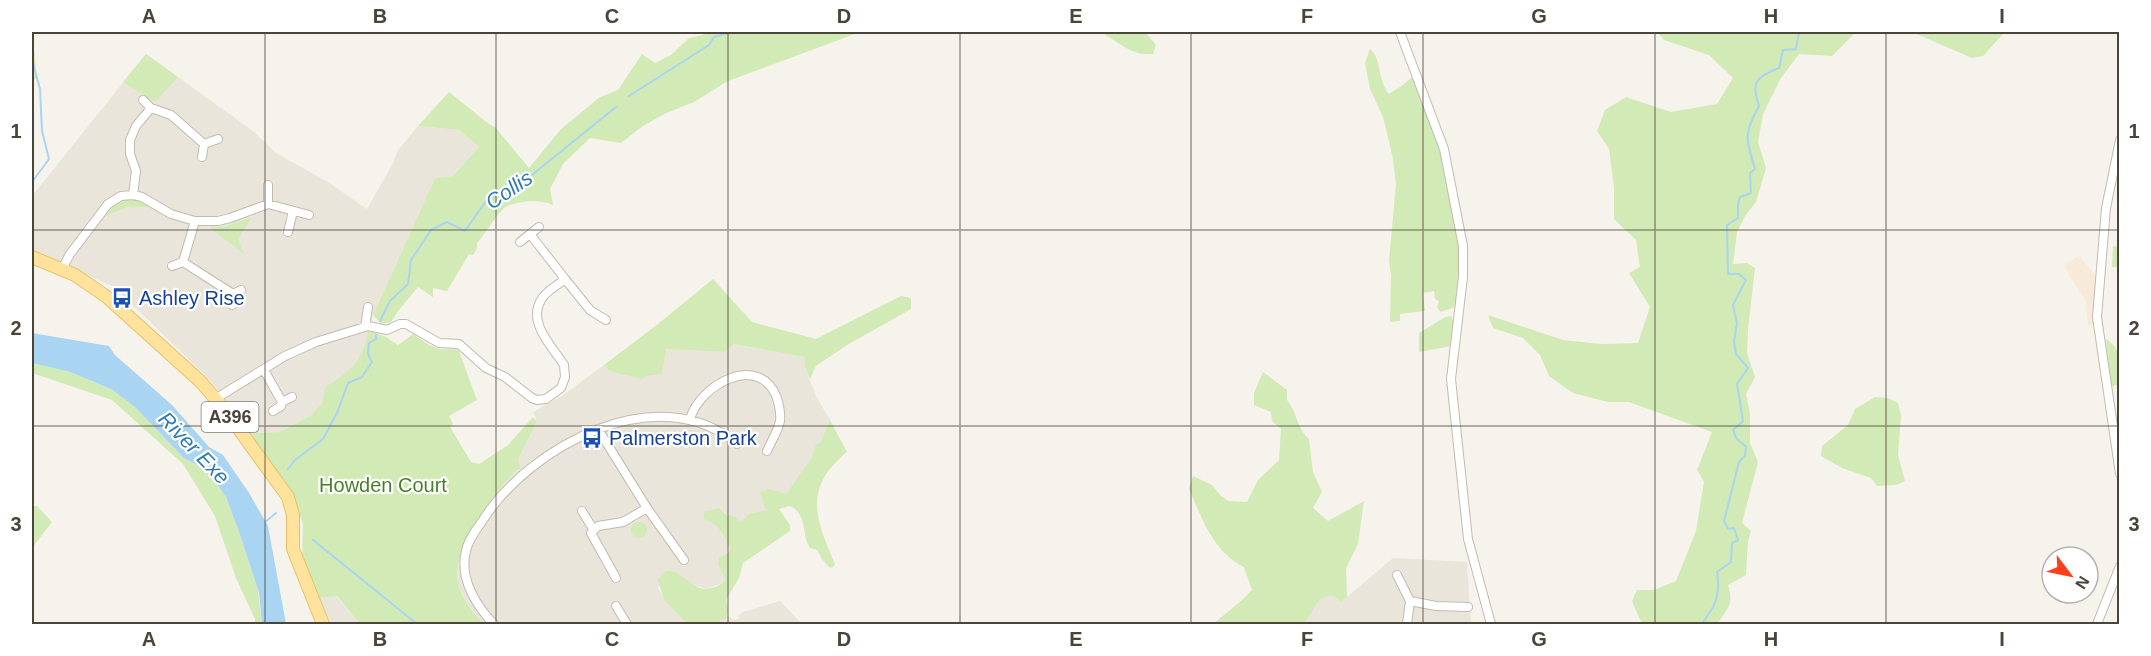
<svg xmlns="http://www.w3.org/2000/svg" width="2151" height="656" font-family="Arial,sans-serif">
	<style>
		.residential { fill: #eae5da }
		.commercial { fill: #f7ead8 }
		.green { fill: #d2eab5 }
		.water { fill: #a9d4f2 }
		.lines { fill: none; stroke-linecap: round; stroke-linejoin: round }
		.stream { stroke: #a9d4f2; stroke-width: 2 }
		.street-casing { stroke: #c2bbae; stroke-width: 10 }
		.primary-casing { stroke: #e6c16a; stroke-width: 14 }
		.street { stroke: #fff; stroke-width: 8 }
		.primary { stroke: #ffe39c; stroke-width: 12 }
		.grid { fill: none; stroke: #4b4439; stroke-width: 1.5; stroke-opacity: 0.55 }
		.labels { text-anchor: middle; stroke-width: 4.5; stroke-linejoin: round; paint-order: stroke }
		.shield { fill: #fff; stroke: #817c74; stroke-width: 1.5 }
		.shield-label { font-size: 18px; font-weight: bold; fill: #4b4439 }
		.transit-label { font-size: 20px; fill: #164399; stroke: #fff; text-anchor: start }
		.park-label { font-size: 20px; fill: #4a7f2a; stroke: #fff }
		.water-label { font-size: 21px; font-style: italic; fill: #2e7ab2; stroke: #fff }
		.neatline { fill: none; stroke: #4b4439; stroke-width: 2 }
		.grid-label { font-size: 20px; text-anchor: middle; font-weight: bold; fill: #4b4439 }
	</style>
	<rect width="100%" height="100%" fill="#f6f3ec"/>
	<path class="residential" d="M146 54 253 131 276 153 328 182 367 209 393 163 398 150 418 126 459 130 479 147 453 176 435 178 373 315 365 347 359 359 347 372 325 387 322 403 311 415 280 432 255 433 248 435 219 391 205 375 114 287 32 250V196Z
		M734 344 806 357 804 365 816 396 830 420 820 443 816 444 811 459 786 495 769 489 767 511 739 524 719 508 712 522 720 528 730 547 718 565 725 579 723 583 706 589 691 584 681 577 658 587 664 600 687 624H484L471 612 458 584V568L467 540 488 503 515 471 521 468 518 460 537 422 533 412 562 396 604 365 609 371 666 349 724 352Z
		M1393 558 1467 562 1471 624H1304L1320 599 1332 595 1341 602Z
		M336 596 360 624H330L319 598Z
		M780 601 802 624H710L727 616 734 620 739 619 738 616 743 612Z"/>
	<path class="commercial" d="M2079 255 2096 277 2094 325H2088L2086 302 2064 266Z"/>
	<path class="green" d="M32 32 37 77 32 82Z
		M705 32H860L728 81 694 102 664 114 643 126 621 143 590 138 563 164 550 189 553 205C541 199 514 200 503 209 494 218 486 233 477 243V248L473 255 469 254 447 291 433 288V297L418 287 399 310 391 322 381 324 373 315 435 178 453 176 479 147 459 130 418 126 449 92 489 124 495 127 529 168 561 129 600 97 618 90 642 54 655 63 671 55 689 38 703 35Z
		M1101 32H1145L1156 45 1153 54C1133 57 1117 41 1101 32Z
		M1657 32H1856L1832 56 1799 54 1781 78 1763 114 1758 142 1766 168 1756 202 1745 216 1737 232 1733 264 1747 263 1755 268 1748 329 1747 353 1755 377 1746 394 1750 413V443L1758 462 1742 523 1751 531 1748 541 1746 575 1728 585C1734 604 1728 609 1717 624H1644L1641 622 1632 601 1637 590H1654L1676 581 1696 531 1704 482 1697 470 1712 432 1629 402H1608L1573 393 1549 376 1540 355 1523 338 1493 328 1488 315 1563 340 1601 344 1638 343 1650 307 1629 273 1640 267 1636 240 1614 219V187L1609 149 1597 131 1605 110 1626 97 1671 112 1717 104 1733 78 1709 55 1664 40Z
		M1912 32H2005L1983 56 1972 58Z
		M1370 49C1382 59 1377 79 1389 94L1403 85 1412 77 1414 79 1437 136 1453 207 1461 255 1455 307 1441 312 1437 308 1439 301 1435 299 1434 291 1423 293 1425 311 1400 314V321L1390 322 1391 275 1389 261 1396 184 1393 159 1387 133 1383 117 1370 89 1365 63Z
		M146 54 178 77 155 102 123 82Z
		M127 199H138L152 207H127L103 217 111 207Z
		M252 217 238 239 244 254 210 228 226 226Z
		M2113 246 2119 247V267H2112Z
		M713 279 752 322 816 339 901 296 911 298V309L847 345 816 366 810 379 804 365 805 357 734 344 725 352 666 349 662 374 646 376 642 379 609 371 604 365 658 324Z
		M1451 316 1454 323 1452 346 1419 352V333L1445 317Z
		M368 330 386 337 398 345 413 334C421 339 430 347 440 349 448 350 452 347 459 351L477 400 449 416 453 424 450 427 471 462 479 464 508 445 533 417 537 422 518 460 521 468 515 471C495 495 448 551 459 586 464 601 472 613 484 624H360L337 596 319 598 302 562 303 524 294 499 248 435 255 433 280 432 311 415 322 403 325 387C350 371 364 361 368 330Z
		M2106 339C2123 349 2120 366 2119 384L2111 387Z
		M32 363 70 372 111 389 135 407 184 458 207 470 226 497 239 532 258 590 262 624H255V619L236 578 215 516 183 464 112 400 32 373Z
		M1263 372 1287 390V400C1298 414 1296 427 1309 439L1313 472 1322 492 1313 508 1328 521 1364 501 1358 544 1346 568 1347 597 1341 602 1332 595 1320 599 1304 624H1213L1241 601 1252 590 1244 567C1213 552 1202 518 1189 489L1193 476 1212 485 1220 495 1228 501 1247 502 1258 480 1279 460 1281 429 1272 421 1271 412 1254 405V393Z
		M1875 397 1888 398 1898 403 1901 416 1898 455 1905 481 1896 485 1877 486 1871 478 1842 468 1821 456 1822 446 1848 425 1855 409Z
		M830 420 847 452C803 488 815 518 835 564L833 567 830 568 822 559 817 550 810 548C801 534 808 514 790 506L779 509 790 525V531L743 563 739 578 726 600 728 610 726 618 714 624H687L664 600 658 580C672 556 687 588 705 589 711 589 718 586 723 583L725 579 718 565 719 558 729 552 730 547C723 534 719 524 704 519V512L719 508 727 515 736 517 740 523 749 514 766 511 760 492 769 489 786 494 811 459 816 444 820 443Z
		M32 506H37L52 522 32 548Z
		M631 530a8 8 0 1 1 16 0a8 8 0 1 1-16 0Z"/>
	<path class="water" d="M32 333 109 346 115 355 172 405 209 447 223 455 249 493 268 526 286 624H262L259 593 239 532 226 497 207 470 184 458 135 407 111 389 70 372 32 363Z"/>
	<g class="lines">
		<path class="stream" d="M32 60 40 89 42 131 49 159 32 182
			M629 96 709 45 714 37 732 32
			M380 321 390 301 408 284 411 260 431 230 447 222 465 231 486 201 532 175 616 107
			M288 469 295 460 323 439 337 413 348 383 362 377 372 362 368 354 369 343 376 339V335
			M264 523 276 513
			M313 540 417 624
			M1703 624C1705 617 1709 614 1713 607 1719 596 1719 584 1717 572L1731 562 1732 543 1738 540 1734 528 1728 529 1724 521 1739 462 1745 456 1746 447 1736 438 1733 430 1743 421 1737 384 1748 368 1736 354 1734 341 1737 323 1733 305 1746 280 1739 274H1728L1727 225 1738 218V204L1740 197 1751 193 1750 173 1755 169C1746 138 1743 135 1759 106 1751 83 1755 77 1779 68L1783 50 1796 49 1799 32"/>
		<g class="street-casing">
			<path id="street" d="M1400 32 1444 149 1463 246V277L1451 379 1468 539 1491 624
				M151 108 171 115 204 144 218 139
				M2120 140 2106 208 2097 317 2120 474
				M202 157 204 144
				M268 185V204
				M133 195 136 171 130 154V140L136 126 151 108 143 100
				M195 221 183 262 233 294
				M288 232 293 211
				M530 234 539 227
				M520 242 530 234 565 279
				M172 266 183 262
				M62 269 70 254 108 204 121 196 133 195 142 197 171 214 195 221H218L230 218 268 204 309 215
				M232 305 233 294 241 290
				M365 327 368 307
				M264 370 282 402
				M215 399 285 356 316 342 368 326 387 330 400 324H406L439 343 459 344 486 368 505 377 532 398 537 400 546 399 561 388 565 377 564 365C552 346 525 321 543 297 548 290 558 285 565 279L590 310 606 320
				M273 411 281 406 282 402 292 397
				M690 419C700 384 760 352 777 398 779 405 781 413 780 421 778 431 771 442 767 451
				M598 429 647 508
				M582 511 593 529
				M1397 575 1410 601 1407 624
				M616 578 591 533 598 526 623 522 647 508 684 560
				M1410 601 1436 606 1468 607
				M616 606 627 624
				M494 624C476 606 459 578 466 551 468 540 476 530 483 520 530 446 659 377 737 444
				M2097 624 2120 566"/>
		</g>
		<g class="primary-casing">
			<path id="primary" d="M32 257 75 275 107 297 200 381 225 410 288 497 293 515V549L323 624"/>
		</g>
		<use href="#street" class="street"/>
		<use href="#primary" class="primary"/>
	</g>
	<path class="grid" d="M265 32V624M496 32V624M728 32V624M960 32V624M1191 32V624M1423 32V624M1655 32V624M1886 32V624M32 230H2120M32 426H2120"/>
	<defs>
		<g id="bus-bare" transform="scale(1.62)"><path d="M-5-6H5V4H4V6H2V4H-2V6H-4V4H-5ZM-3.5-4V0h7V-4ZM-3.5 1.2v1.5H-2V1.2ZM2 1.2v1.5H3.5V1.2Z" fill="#1a4fb4" stroke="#fff" stroke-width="2.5" paint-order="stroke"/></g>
	</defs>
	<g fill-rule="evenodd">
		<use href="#bus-bare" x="122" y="298"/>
		<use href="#bus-bare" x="592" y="438"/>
	</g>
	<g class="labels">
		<rect class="shield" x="201.5" y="402" width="57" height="30" rx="4.5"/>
		<g class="shield-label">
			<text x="230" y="423">A396</text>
		</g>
		<g class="transit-label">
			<text x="139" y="305">Ashley Rise</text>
			<text x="609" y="445">Palmerston Park</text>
		</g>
		<g class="park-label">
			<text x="383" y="492">Howden Court</text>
		</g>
		<g class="water-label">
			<text transform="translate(509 190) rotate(-34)" y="7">Collis</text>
			<text transform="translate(194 448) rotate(46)" y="7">River Exe</text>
		</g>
	</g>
	<rect width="2151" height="656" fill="none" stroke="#ffffff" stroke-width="66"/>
	<g transform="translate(2070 575) rotate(122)"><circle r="28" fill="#ffffff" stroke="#b7b4b0" stroke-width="1.5"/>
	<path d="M0-4.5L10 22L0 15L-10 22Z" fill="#fc3f1d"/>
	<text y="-9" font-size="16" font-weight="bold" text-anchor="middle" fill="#4b4439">N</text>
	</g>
	<rect x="33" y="33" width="2085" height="590" class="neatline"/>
	<g class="grid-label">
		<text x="149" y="23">A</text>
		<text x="380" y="23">B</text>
		<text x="612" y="23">C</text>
		<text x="844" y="23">D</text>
		<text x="1076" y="23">E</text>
		<text x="1307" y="23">F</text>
		<text x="1539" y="23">G</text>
		<text x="1771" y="23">H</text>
		<text x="2002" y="23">I</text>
		<text x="16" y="138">1</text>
		<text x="2134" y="138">1</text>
		<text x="16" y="335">2</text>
		<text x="2134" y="335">2</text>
		<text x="16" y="531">3</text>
		<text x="2134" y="531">3</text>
		<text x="149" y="646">A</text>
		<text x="380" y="646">B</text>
		<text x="612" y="646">C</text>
		<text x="844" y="646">D</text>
		<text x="1076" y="646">E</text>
		<text x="1307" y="646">F</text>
		<text x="1539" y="646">G</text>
		<text x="1771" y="646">H</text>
		<text x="2002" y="646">I</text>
	</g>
</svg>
